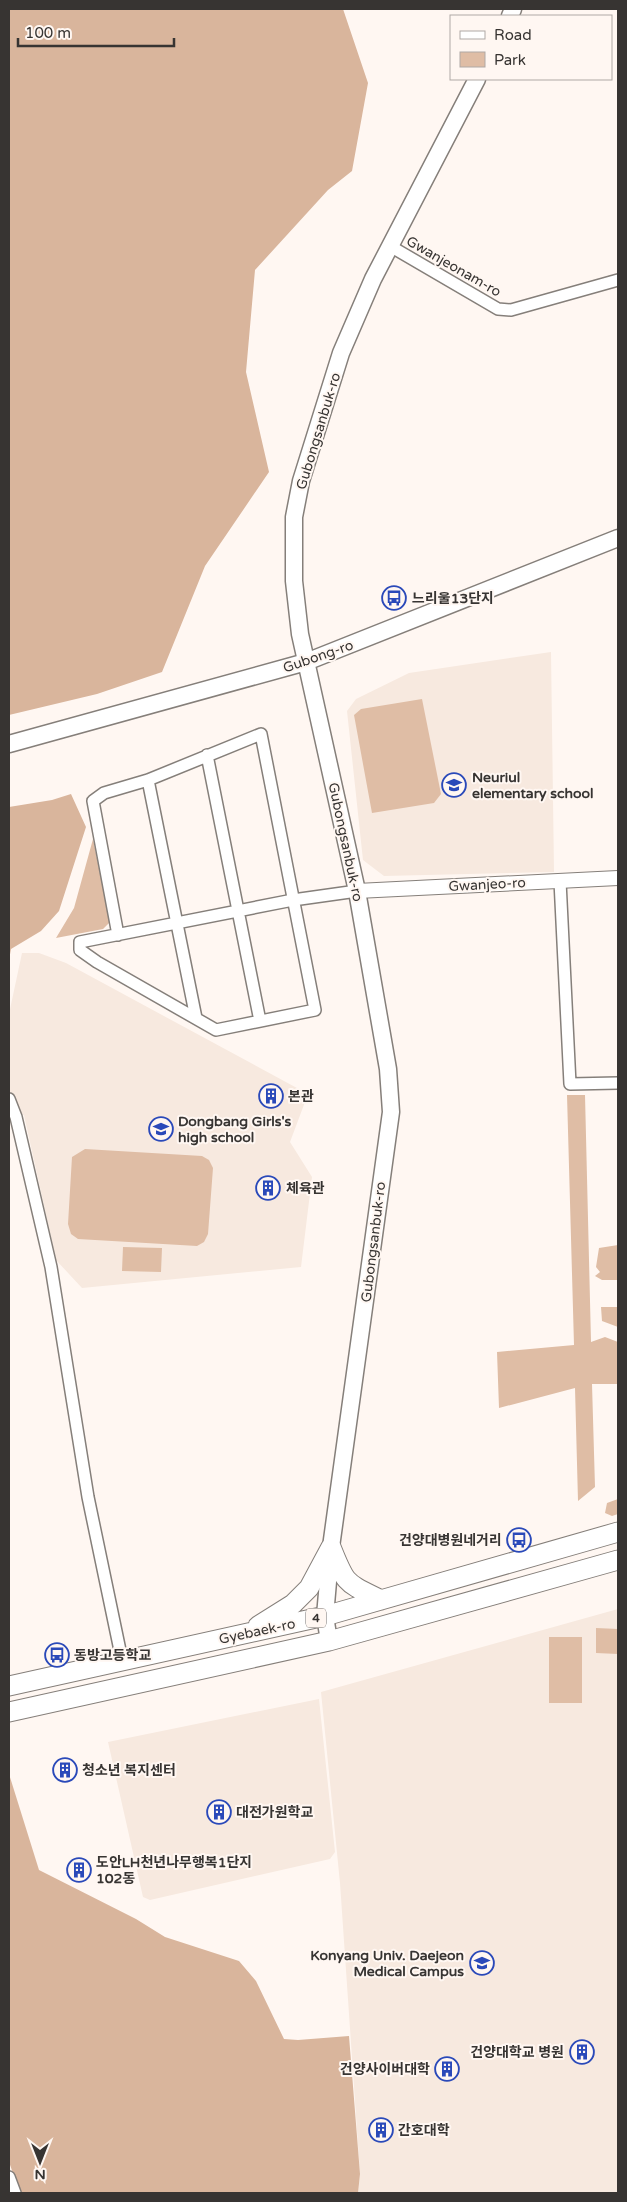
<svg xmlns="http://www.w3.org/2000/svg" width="627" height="2202" font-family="'Varela Round','Noto Sans KR',sans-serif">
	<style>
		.built { fill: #f7e9df }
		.green { fill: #dfbda5 }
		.forest { fill: #d9b59c }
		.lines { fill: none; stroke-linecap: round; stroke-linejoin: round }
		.minor-casing { stroke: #857f7a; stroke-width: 14 }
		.tertiary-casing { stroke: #857f7a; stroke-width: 16 }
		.secondary-casing { stroke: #857f7a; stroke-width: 19 }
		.primary-casing { stroke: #857f7a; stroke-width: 21 }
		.minor { stroke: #fff; stroke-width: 11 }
		.tertiary { stroke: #fff; stroke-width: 14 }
		.secondary { stroke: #fff; stroke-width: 16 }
		.primary { stroke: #fff; stroke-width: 19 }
		.labels { text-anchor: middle; stroke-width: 4; stroke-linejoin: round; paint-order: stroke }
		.shield { fill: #fff7f2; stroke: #736e6c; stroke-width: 1 }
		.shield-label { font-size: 12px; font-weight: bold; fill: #373432 }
		.street-label { font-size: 14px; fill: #373432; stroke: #fff7f2 }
		.poi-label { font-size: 14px; font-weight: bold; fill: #373432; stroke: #fff7f2; text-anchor: start }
	</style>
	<rect width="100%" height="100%" fill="#fff7f2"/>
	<path class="built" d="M551 652 554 872 384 876 363 860 347 711 356 699 409 673Z
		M22 953H39L66 963 308 1094 290 1142 312 1177 301 1267 82 1288 56 1260 24 1115 9 1110V1014Z
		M618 1609V2193H358L360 2174 340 1883 321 1692Z
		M319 1699 335 1852 330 1859 150 1900 143 1897 108 1742Z"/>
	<path class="green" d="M422 699 441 794 434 803 372 813 354 715 361 709Z
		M93 839 110 922 103 929 56 938 74 908Z
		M567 1095H585L591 1342 605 1337 618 1342V1384H592L595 1487 578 1501 575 1388 499 1408 497 1352 574 1345Z
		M85 1149 202 1156 209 1160 213 1168 208 1234 204 1242 197 1246 78 1239 71 1234 68 1224 72 1157Z
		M618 1245V1280H602L595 1276 600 1272 596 1267 599 1248Z
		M123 1247 162 1248 161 1272 122 1271Z
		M601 1307H618V1327L602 1321Z
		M618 1499V1514L612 1516 605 1513 607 1503Z
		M596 1628 618 1629V1654L596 1653Z
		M549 1637H582V1703H549Z"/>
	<path class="forest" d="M9 9H343L368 83 352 171 328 190 255 270 246 372 269 472 205 566 162 672 97 694 9 715Z
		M71 794 86 827 59 911 41 931 11 949 9 960V807L52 800Z
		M9 1774 39 1870 136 1919 165 1937 239 1961 256 1981 284 2039 298 2040 349 2036 360 2174 358 2193H20L9 2162Z"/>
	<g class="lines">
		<g class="minor-casing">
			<path id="minor" d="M390 246 498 309 511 310 618 280
				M207 755 260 1021
				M148 780 196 1018
				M560 881 570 1084 618 1083
				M118 935 93 801 104 793 148 780 261 734 315 1010 216 1030 97 962 80 950V942L293 900 357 891
				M9 1099 16 1117 51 1267 88 1497 122 1660
				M9 2177 15 2193"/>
		</g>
		<g class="tertiary-casing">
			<path id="tertiary" d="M357 891 618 878"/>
		</g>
		<g class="secondary-casing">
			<path id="secondary" d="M510 16 513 9
				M9 744 306 662 618 538
				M329 1641 325 1616 331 1547 391 1112 388 1069 357 891 300 634 294 581V517L301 481 341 353 373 279 477 79"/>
		</g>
		<g class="primary-casing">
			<path id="primary" d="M331 1547C346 1585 345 1582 381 1600
				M258 1626 293 1604 309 1588 331 1547
				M9 1686 325 1616 618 1532
				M9 1712 329 1641 618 1560"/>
		</g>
		<use href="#minor" class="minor"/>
		<use href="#tertiary" class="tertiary"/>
		<use href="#secondary" class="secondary"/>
		<use href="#primary" class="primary"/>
	</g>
	<defs>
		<g id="bus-ring" transform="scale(1.25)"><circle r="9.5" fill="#fff7f2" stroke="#2a49b9" stroke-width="1.5"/><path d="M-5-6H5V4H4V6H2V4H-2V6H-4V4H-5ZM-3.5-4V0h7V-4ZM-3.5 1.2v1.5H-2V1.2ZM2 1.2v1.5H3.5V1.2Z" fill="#2a49b9"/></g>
		<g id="school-ring" transform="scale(1.25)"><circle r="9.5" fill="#fff7f2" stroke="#2a49b9" stroke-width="1.5"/><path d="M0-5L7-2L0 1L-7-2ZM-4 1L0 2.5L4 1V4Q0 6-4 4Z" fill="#2a49b9"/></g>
		<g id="building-ring" transform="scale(1.25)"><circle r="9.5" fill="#fff7f2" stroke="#2a49b9" stroke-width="1.5"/><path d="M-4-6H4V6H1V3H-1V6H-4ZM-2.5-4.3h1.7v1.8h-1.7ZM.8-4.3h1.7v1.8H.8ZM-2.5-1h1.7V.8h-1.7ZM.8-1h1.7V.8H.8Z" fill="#2a49b9"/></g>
		<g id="university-ring" transform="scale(1.25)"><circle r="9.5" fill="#fff7f2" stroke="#2a49b9" stroke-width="1.5"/><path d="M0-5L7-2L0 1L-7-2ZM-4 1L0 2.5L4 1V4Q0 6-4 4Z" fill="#2a49b9"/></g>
	</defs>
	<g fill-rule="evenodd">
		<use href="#bus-ring" x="394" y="598"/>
		<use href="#school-ring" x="454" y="785"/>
		<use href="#building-ring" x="271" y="1096"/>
		<use href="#school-ring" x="161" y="1129"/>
		<use href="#building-ring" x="268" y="1188"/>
		<use href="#bus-ring" x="519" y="1540"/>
		<use href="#bus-ring" x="57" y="1655"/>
		<use href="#building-ring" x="65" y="1770"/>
		<use href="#building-ring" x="219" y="1812"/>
		<use href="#building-ring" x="79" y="1870"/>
		<use href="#university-ring" x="482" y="1963"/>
		<use href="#building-ring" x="582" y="2052"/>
		<use href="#building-ring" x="447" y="2069"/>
		<use href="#building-ring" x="381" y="2130"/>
	</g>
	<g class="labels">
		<rect class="shield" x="306" y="1608.5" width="20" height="19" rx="4"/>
		<g class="shield-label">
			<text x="316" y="1622">4</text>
		</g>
		<g class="street-label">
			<text transform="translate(454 266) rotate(30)" y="5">Gwanjeonam-ro</text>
			<text transform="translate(318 431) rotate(-73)" y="5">Gubongsanbuk-ro</text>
			<text transform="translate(318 656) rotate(-19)" y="5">Gubong-ro</text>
			<text transform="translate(346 842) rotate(78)" y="5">Gubongsanbuk-ro</text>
			<text transform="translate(487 884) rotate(-3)" y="5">Gwanjeo-ro</text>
			<text transform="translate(373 1242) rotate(-83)" y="5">Gubongsanbuk-ro</text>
			<text transform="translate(257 1631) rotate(-12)" y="5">Gyebaek-ro</text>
		</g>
		<g class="poi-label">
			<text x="412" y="603">느리울13단지</text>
			<text x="472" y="782">Neuriul<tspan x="472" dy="16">elementary school</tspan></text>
			<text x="288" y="1101">본관</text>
			<text x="178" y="1126">Dongbang Girls's<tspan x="178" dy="16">high school</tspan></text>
			<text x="286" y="1193">체육관</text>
			<text x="502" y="1545" text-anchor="end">건양대병원네거리</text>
			<text x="74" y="1660">동방고등학교</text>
			<text x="82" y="1775">청소년 복지센터</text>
			<text x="236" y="1817">대전가원학교</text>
			<text x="96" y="1867">도안LH천년나무행복1단지<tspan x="96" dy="16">102동</tspan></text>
			<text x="464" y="1960" text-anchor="end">Konyang Univ. Daejeon<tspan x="464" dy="16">Medical Campus</tspan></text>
			<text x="564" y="2057" text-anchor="end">건양대학교 병원</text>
			<text x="430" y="2074" text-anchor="end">건양사이버대학</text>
			<text x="398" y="2135">간호대학</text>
		</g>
	</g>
	<rect width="627" height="2202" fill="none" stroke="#373432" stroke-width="20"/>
	<rect x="450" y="15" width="162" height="65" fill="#fff7f2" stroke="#afa9a5"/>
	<rect x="460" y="31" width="25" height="8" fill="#ffffff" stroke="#afa9a5"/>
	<text x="494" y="40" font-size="15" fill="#373432">Road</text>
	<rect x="460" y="52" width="25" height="15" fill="#dfbda5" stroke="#afa9a5"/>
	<text x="494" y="65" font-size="15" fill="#373432">Park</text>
	<g transform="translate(40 2162) rotate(180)" stroke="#fff7f2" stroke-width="4" paint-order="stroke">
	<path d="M0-4L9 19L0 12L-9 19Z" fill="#373432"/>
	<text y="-8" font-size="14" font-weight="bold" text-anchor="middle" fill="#373432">N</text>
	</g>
	<path d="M18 38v8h156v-8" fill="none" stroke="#373432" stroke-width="2.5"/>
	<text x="25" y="38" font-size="15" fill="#373432" stroke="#fff7f2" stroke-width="4" paint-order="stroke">100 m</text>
</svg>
